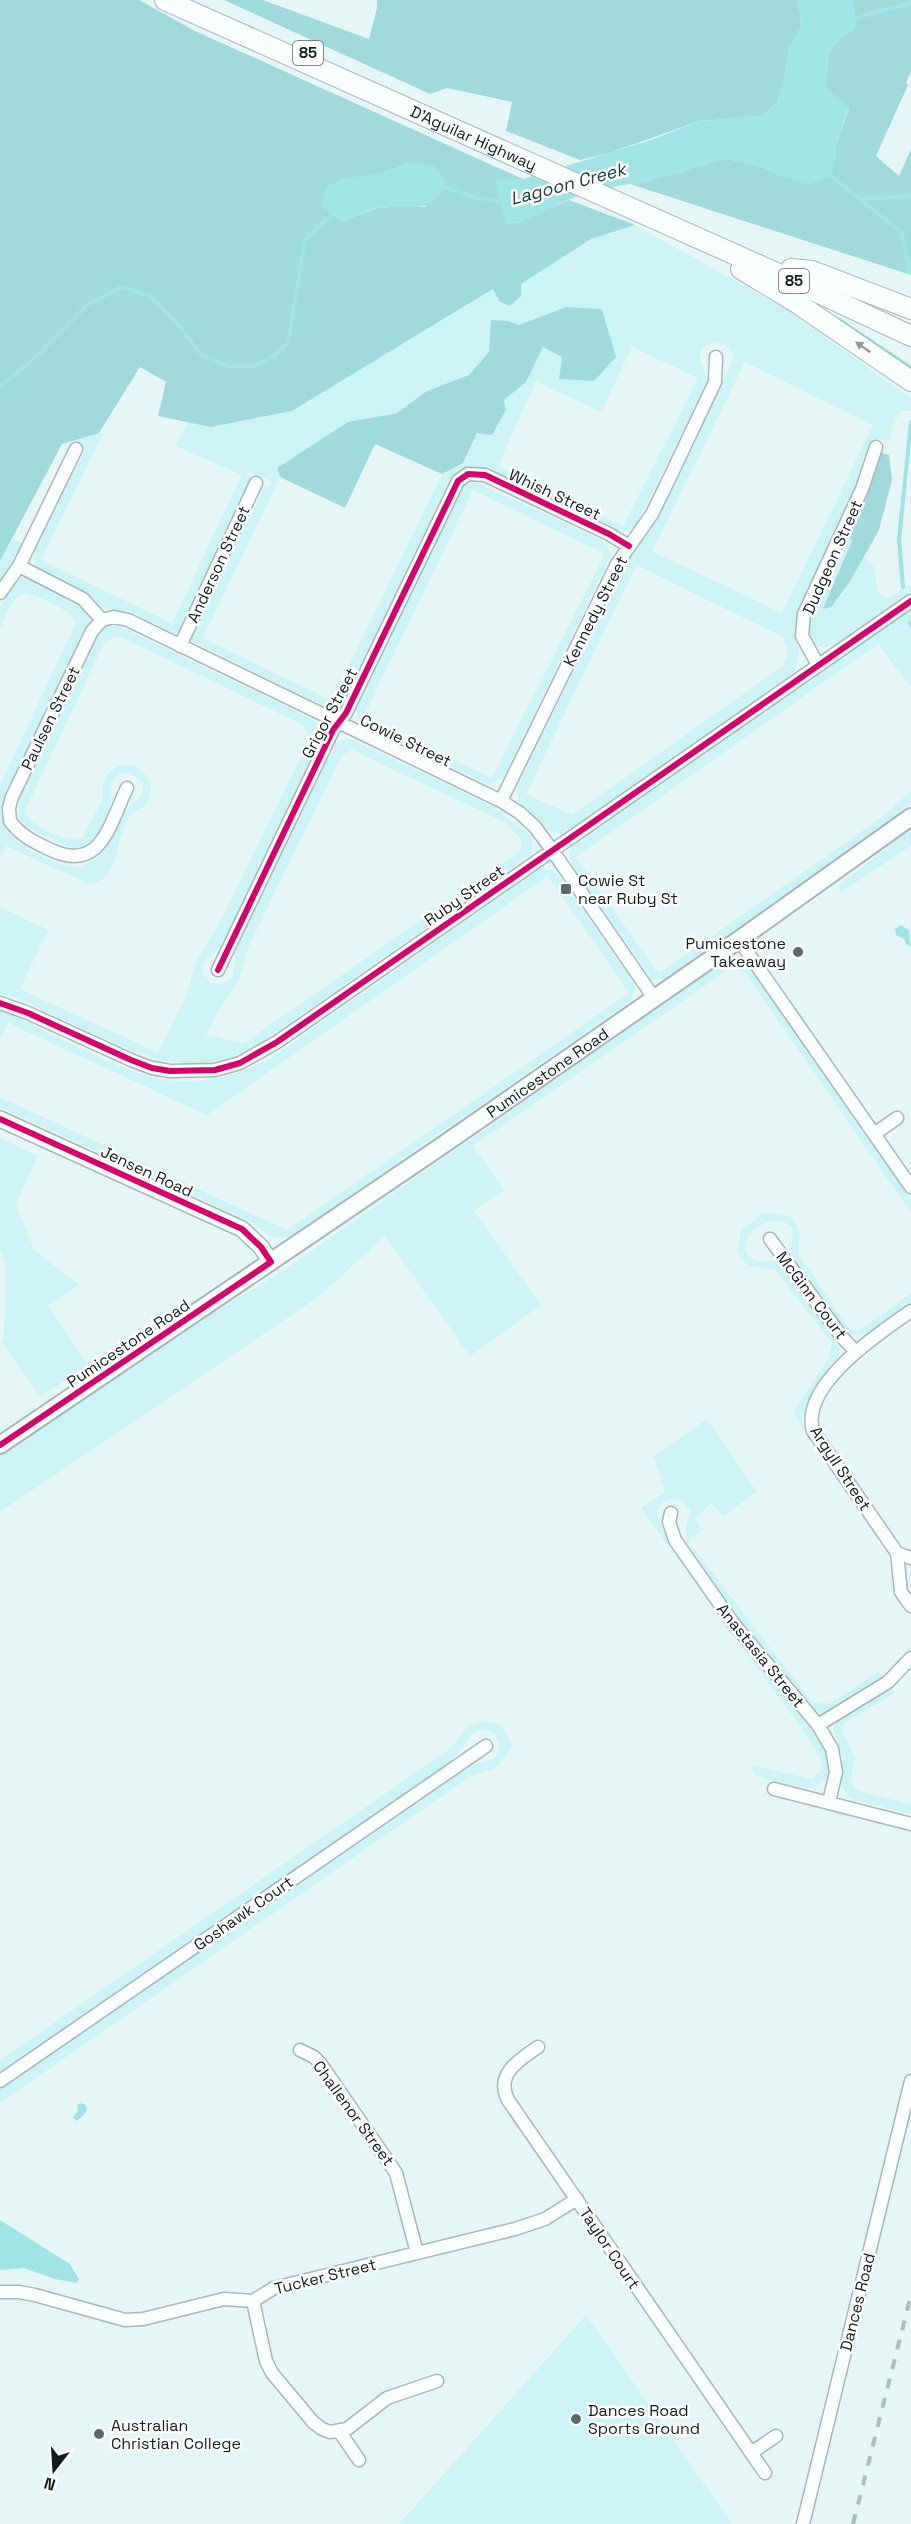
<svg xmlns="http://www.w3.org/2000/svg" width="911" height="2524" font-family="'Space Grotesk',sans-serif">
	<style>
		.green { fill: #ccf4f6; fill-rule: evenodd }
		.forest { fill: #a1dadd; fill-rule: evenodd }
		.water { fill: #a1e4e8 }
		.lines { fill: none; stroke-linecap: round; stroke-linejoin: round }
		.stream { stroke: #a1e4e8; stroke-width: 4 }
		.minor-casing { stroke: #a9b6b6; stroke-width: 15 }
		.tertiary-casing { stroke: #a9b6b6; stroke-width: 18 }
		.secondary-casing { stroke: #a9b6b6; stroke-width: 20 }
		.trunk-casing { stroke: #a9b6b6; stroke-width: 22 }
		.minor { stroke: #fbfefe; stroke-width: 12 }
		.tertiary { stroke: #fbfefe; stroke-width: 15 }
		.secondary { stroke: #fbfefe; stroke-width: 16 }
		.trunk { stroke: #fbfefe; stroke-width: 20 }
		.rail { stroke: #b5baba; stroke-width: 4; stroke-dasharray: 10 10; stroke-linecap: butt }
		.cycleway-casing { stroke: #fff; stroke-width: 10 }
		.cycleway { stroke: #d6006c; stroke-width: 6 }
		.oneway { fill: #939999 }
		.poi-dot { fill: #5c696a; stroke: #fff; stroke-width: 2 }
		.labels { text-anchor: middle; stroke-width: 5; stroke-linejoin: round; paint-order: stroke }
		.shield { fill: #fff; stroke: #5a6162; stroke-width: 1.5 }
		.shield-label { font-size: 15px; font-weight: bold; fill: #131d1e }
		.street-label { font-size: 16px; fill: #131d1e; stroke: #fff }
		.poi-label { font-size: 16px; fill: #131d1e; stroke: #fff; text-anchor: start }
		.water-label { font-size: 18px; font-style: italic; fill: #174144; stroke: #fff }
	</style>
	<rect width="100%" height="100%" fill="#e5f6f6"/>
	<path class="green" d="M635 225 789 311 911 398V411H901L893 425 889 441 874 439 868 452 862 478 798 611 794 633 799 655 794 673 566 832 560 834 548 831 536 816 521 804 518 799V787L625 563 655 522 732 363 733 355 726 345C714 339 696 345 701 361 703 370 708 374 706 384L639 520 633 529 627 532 615 530 483 467 465 468 459 471 449 482 344 699 335 706H324L191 641 190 632 206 608 265 487H271L272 481 249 472 247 475 252 480 180 632 174 633 129 611 102 608 92 598 37 568 33 557 34 547 86 449 75 440 99 433 103 434 41 560 172 623 242 475 176 446 188 422 211 427 292 411 494 289 521 296 520 284 592 239ZM566 307 602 309 616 357 559 379 563 357 543 347 526 382 504 400 477 433 463 463 442 474 332 701 203 638 280 477 278 468 348 422 397 413 427 391 469 375 489 352 508 321 519 325ZM632 347 698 378 623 526 498 466 536 381 601 412ZM745 362 873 425 782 613 652 551ZM636 565 783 637 788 653 784 665 572 815 526 794Z
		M475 482 600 539 606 543 611 555 503 778 490 785 362 725 358 721 356 710 461 491 465 485ZM473 490 605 554 492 778 364 716Z
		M847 536 852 539 823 609C840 605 855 572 864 557L875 568 877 591 887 599 911 584V592L840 642C817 655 805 643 809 618Z
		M12 539 26 544 0 586V561Z
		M23 577C37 581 89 604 90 618L5 795C2 806 0 816 5 827 12 844 53 864 71 866 80 867 90 863 97 858 113 847 115 825 126 810 134 799 147 799 142 782 133 772 118 768 112 784 110 790 112 796 111 802 110 815 92 849 78 849 69 849 59 842 52 838 39 833 24 828 18 815L20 797 99 634 108 626H119L310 718C318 722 322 728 322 737L222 944 203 963V973L211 983 223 984 233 976 235 952 334 746 340 740 351 739 492 806 531 836 533 847 530 855 258 1045C197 1079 150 1060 92 1033 65 1021 39 1008 12 996L0 994V907L48 930 20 989 158 1053 186 996 196 962 221 921 308 742C309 734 307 730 301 724L123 638C114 636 110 638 103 645L25 811C31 827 67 844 82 838L103 799C96 768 131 752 147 777 153 787 151 803 140 809 139 810 133 812 132 813 126 819 121 835 119 843 113 862 113 880 90 884L6 846 0 858V785L76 623C69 608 41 597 25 593 11 597 6 617 0 629V606L17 578ZM352 750 506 823 522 841 520 851 244 1043 206 1035 218 1011 238 982 249 946 342 755Z
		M911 610V687L878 644 576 857 656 970 661 972 885 815 911 791V803L891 820 666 978 652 979 572 866C568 856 569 851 575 843Z
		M911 829V846L840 893 839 885Z
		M539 869 553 870 558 874 631 979 635 987 632 1000 290 1237 273 1238 247 1220 0 1107V1097L287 1230 629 993 548 876 207 1115 8 1023 0 1040V1012C17 1015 35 1026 50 1034 135 1073 179 1105 271 1058Z
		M736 961 743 963 753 972 911 1199V1213L746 974 738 969H729L473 1146 504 1190 474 1211 541 1305 470 1356 385 1236 317 1298 0 1512V1455L221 1308 278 1274 724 962Z
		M0 1138 38 1156 16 1204 34 1250 79 1285 48 1306 88 1365 40 1397 1 1341 4 1338 6 1266 0 1250Z
		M763 1213 790 1216C800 1229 801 1237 798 1253L850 1330 859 1331 911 1293V1303L865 1335 847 1334 793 1258C788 1247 795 1237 792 1227 774 1212 746 1228 745 1249 752 1264 761 1261 775 1261L787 1269 840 1349C835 1380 801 1391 802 1426L794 1414V1411L828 1359 832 1343 775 1270 748 1266 737 1252 741 1231Z
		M707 1419 757 1492 723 1516 711 1503 695 1518 703 1530 688 1541 812 1702 828 1704 879 1672 883 1678 830 1710 824 1713 811 1710 731 1610 687 1542 686 1528 690 1511C681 1497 674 1496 660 1504L657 1513 660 1524C689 1567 717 1610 749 1651 771 1679 812 1723 826 1754 830 1763 830 1776 822 1783 810 1794 770 1779 756 1775L751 1765 812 1779 822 1769 821 1760 800 1726 641 1508 665 1492 654 1456Z
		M891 1686 895 1693 846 1722 841 1728 855 1758 851 1779 856 1790 911 1804V1814L856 1800 848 1797 841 1785 843 1758 833 1728 841 1716Z
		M487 1721 501 1724 513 1747 496 1768 471 1776 0 2103V2088L456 1772 495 1758 500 1747 496 1735 485 1729 474 1732 455 1757 439 1771 0 2074V2060L451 1748 469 1725Z
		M586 2315 732 2524H399Z"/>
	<path class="forest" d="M0 0H139L195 31 523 179 518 223 569 200 635 225 591 239 521 284V296L510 306 500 302 493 289 292 411 211 427 158 416 166 382 140 367 99 433 62 444 0 561ZM408 163 426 207 404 206 377 208 342 221 364 177 383 173Z
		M224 0H263L369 39 377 8V0H796L800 12 801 25 797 36 789 46 786 71 777 103 763 116 700 121 609 153 580 160 506 131 512 102 447 88 430 94Z
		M851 0H911V71L906 83 908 85 876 156 899 176 911 149V275L627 183H641L725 159 755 164 780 176 834 161 835 147 849 109 827 89C828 60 823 45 852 31L856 21Z
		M566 307 602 309 616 357 594 381 559 379 562 357 543 347 526 382 504 400 506 410 492 435 477 433 463 463 442 474 375 444 345 508 280 477 277 468 348 422 397 413 427 391 469 375 489 352 491 320 508 321 519 325Z
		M878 452 889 455 892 480 879 530 849 583 831 607 823 609 852 540 847 536C866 512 871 482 878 452Z"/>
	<path class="water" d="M796 0H851L856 21 852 31C823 45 828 60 827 89L849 108 835 147 832 177 809 184 780 176 755 164 725 159 641 183C617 184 590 192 568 200 547 209 529 222 506 225L495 180 523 179 651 140 700 121 763 116 777 103 786 71 789 46 797 36 801 25 800 12Z
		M408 163 435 166 445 181C434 219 410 203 378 208 367 210 353 218 342 221L330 214 322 205 326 187 343 179 383 173Z
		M901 925 909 930 911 947 906 944 904 939 896 935 895 929Z
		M80 2103 86 2105 87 2111 77 2121 73 2118 78 2110 77 2105Z
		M0 2220 70 2264 79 2279 77 2283 55 2279 24 2268 0 2270Z"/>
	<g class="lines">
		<path class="stream" d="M852 20C871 12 891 9 911 3
			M832 177 902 233 910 272
			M440 186 477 198 505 202
			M861 199 911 196
			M839 320 911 368
			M0 387 39 354 86 306 121 287 151 296 182 329 201 355 228 366H254L274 356 288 343 305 240 326 219 336 215
			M903 587 899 539 911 422
			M910 623 911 626"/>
		<g class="minor-casing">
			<path id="minor" d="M19 566 83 599 102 620
				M0 593 19 566 76 449
				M102 620 114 617 128 620 501 801 520 813 535 827 552 850 654 998
				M102 620 92 631 12 797 9 808 10 821C21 836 34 842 51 850 101 873 109 825 127 788
				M180 646 256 483
				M818 665 802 636 804 614 862 489 876 447
				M501 801 617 564 652 514 671 475 715 382 716 357
				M739 940 911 1187
				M218 970 333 730 346 713 458 481 468 474 485 475 609 534 629 546
				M0 1003 28 1013 131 1060 152 1068 170 1071 215 1070 240 1063 277 1042 911 601
				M874 1134 897 1118
				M770 1239 842 1337 855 1351
				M911 1311C878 1334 800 1385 813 1431L897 1553 911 1558
				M671 1513 669 1522 675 1540 733 1623 818 1725 832 1749 836 1772 829 1802
				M897 1553 901 1592 911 1606
				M818 1725 888 1682 911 1658
				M774 1789 911 1824
				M538 2047C519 2060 495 2074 508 2100L765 2473
				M300 2050 314 2057 320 2063 396 2173 417 2253
				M0 2081 486 1746
				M0 2292H19L35 2295 125 2320 143 2319 224 2299 253 2301 274 2288 515 2229 545 2219 577 2199
				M253 2301 266 2361 272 2373 313 2422 322 2429 330 2432 347 2429 387 2398 437 2381
				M339 2431 359 2460
				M751 2453 776 2436
				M803 2524 911 2081"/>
		</g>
		<g class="tertiary-casing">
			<path id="tertiary" d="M0 1119 242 1229 261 1247 271 1262"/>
		</g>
		<g class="secondary-casing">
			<g id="secondary">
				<path id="s1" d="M0 1445 440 1147 747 934 911 817"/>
			</g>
		</g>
		<g class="trunk-casing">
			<g id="trunk">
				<path id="s2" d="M165 0 774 272 911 336"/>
				<path d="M741 269 797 303 911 381"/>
				<path d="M791 269 812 271 911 309"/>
			</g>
		</g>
		<use href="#minor" class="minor"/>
		<use href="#tertiary" class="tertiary"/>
		<use href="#secondary" class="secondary"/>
		<use href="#trunk" class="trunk"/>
		<path class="rail" d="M853 2524 911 2295"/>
		<g class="cycleway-casing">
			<path id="cycleway" d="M218 970 333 730 346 713 458 481 468 474 485 475 609 534 629 546
				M0 1003 28 1013 131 1060 152 1068 170 1071 215 1070 240 1063 277 1042 911 601
				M0 1119 242 1229 261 1247 271 1262 0 1445"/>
		</g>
		<use href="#cycleway" class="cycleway"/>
	</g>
	<defs><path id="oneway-solid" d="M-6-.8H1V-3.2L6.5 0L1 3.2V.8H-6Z" transform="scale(1.5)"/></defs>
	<use class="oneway" href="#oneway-solid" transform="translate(863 347) rotate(-145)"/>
	<g class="poi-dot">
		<rect x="560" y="883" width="12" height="12" rx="3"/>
		<circle cx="798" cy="952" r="6"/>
		<circle cx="576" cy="2419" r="6"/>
		<circle cx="99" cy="2434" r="6"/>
	</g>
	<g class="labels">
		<g class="shield">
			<rect x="293" y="41" width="30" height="24" rx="4.5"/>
			<rect x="779" y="269" width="30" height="24" rx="4.5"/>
		</g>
		<g class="shield-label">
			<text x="308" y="58">85</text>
			<text x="794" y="286">85</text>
		</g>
		<g class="street-label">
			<text dy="6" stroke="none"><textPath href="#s2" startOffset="338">D'Aguilar Highway</textPath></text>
			<text transform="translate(555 494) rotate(25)" y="6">Whish Street</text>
			<text transform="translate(832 557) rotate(-66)" y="6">Dudgeon Street</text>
			<text transform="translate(218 564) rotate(-65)" y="6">Anderson Street</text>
			<text transform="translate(595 611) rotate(-63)" y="6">Kennedy Street</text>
			<text transform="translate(329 713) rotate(-62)" y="6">Grigor Street</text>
			<text transform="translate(50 718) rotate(-64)" y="6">Paulsen Street</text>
			<text transform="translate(406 740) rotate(26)" y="6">Cowie Street</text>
			<text transform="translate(464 895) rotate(-35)" y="6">Ruby Street</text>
			<text dy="6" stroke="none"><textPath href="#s1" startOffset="662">Pumicestone Road</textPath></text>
			<text transform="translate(147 1171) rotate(25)" y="6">Jensen Road</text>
			<text transform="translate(812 1295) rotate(53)" y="6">McGinn Court</text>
			<text transform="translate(128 1343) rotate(-34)" y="6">Pumicestone Road</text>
			<text transform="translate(841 1468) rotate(57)" y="6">Argyll Street</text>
			<text transform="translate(761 1655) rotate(51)" y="6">Anastasia Street</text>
			<text transform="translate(243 1913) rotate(-35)" y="6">Goshawk Court</text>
			<text transform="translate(354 2113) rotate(54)" y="6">Challenor Street</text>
			<text transform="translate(610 2248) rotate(56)" y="6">Taylor Court</text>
			<text transform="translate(325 2276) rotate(-14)" y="6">Tucker Street</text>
			<text transform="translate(857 2302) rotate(-76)" y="6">Dances Road</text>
		</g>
		<g class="poi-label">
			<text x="578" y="886">Cowie St<tspan x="578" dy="18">near Ruby St</tspan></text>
			<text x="786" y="949" text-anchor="end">Pumicestone<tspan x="786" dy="18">Takeaway</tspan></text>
			<text x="588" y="2416">Dances Road<tspan x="588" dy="18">Sports Ground</tspan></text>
			<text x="111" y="2431">Australian<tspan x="111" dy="18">Christian College</tspan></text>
		</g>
		<g class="water-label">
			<text transform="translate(568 184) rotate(-15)" y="6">Lagoon Creek</text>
		</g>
	</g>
	<g transform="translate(54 2470) rotate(197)" stroke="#ffffff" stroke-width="4.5" paint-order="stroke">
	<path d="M0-4.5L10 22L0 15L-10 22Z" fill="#131d1e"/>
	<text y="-9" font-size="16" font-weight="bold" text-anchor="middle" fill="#131d1e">N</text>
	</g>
</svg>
